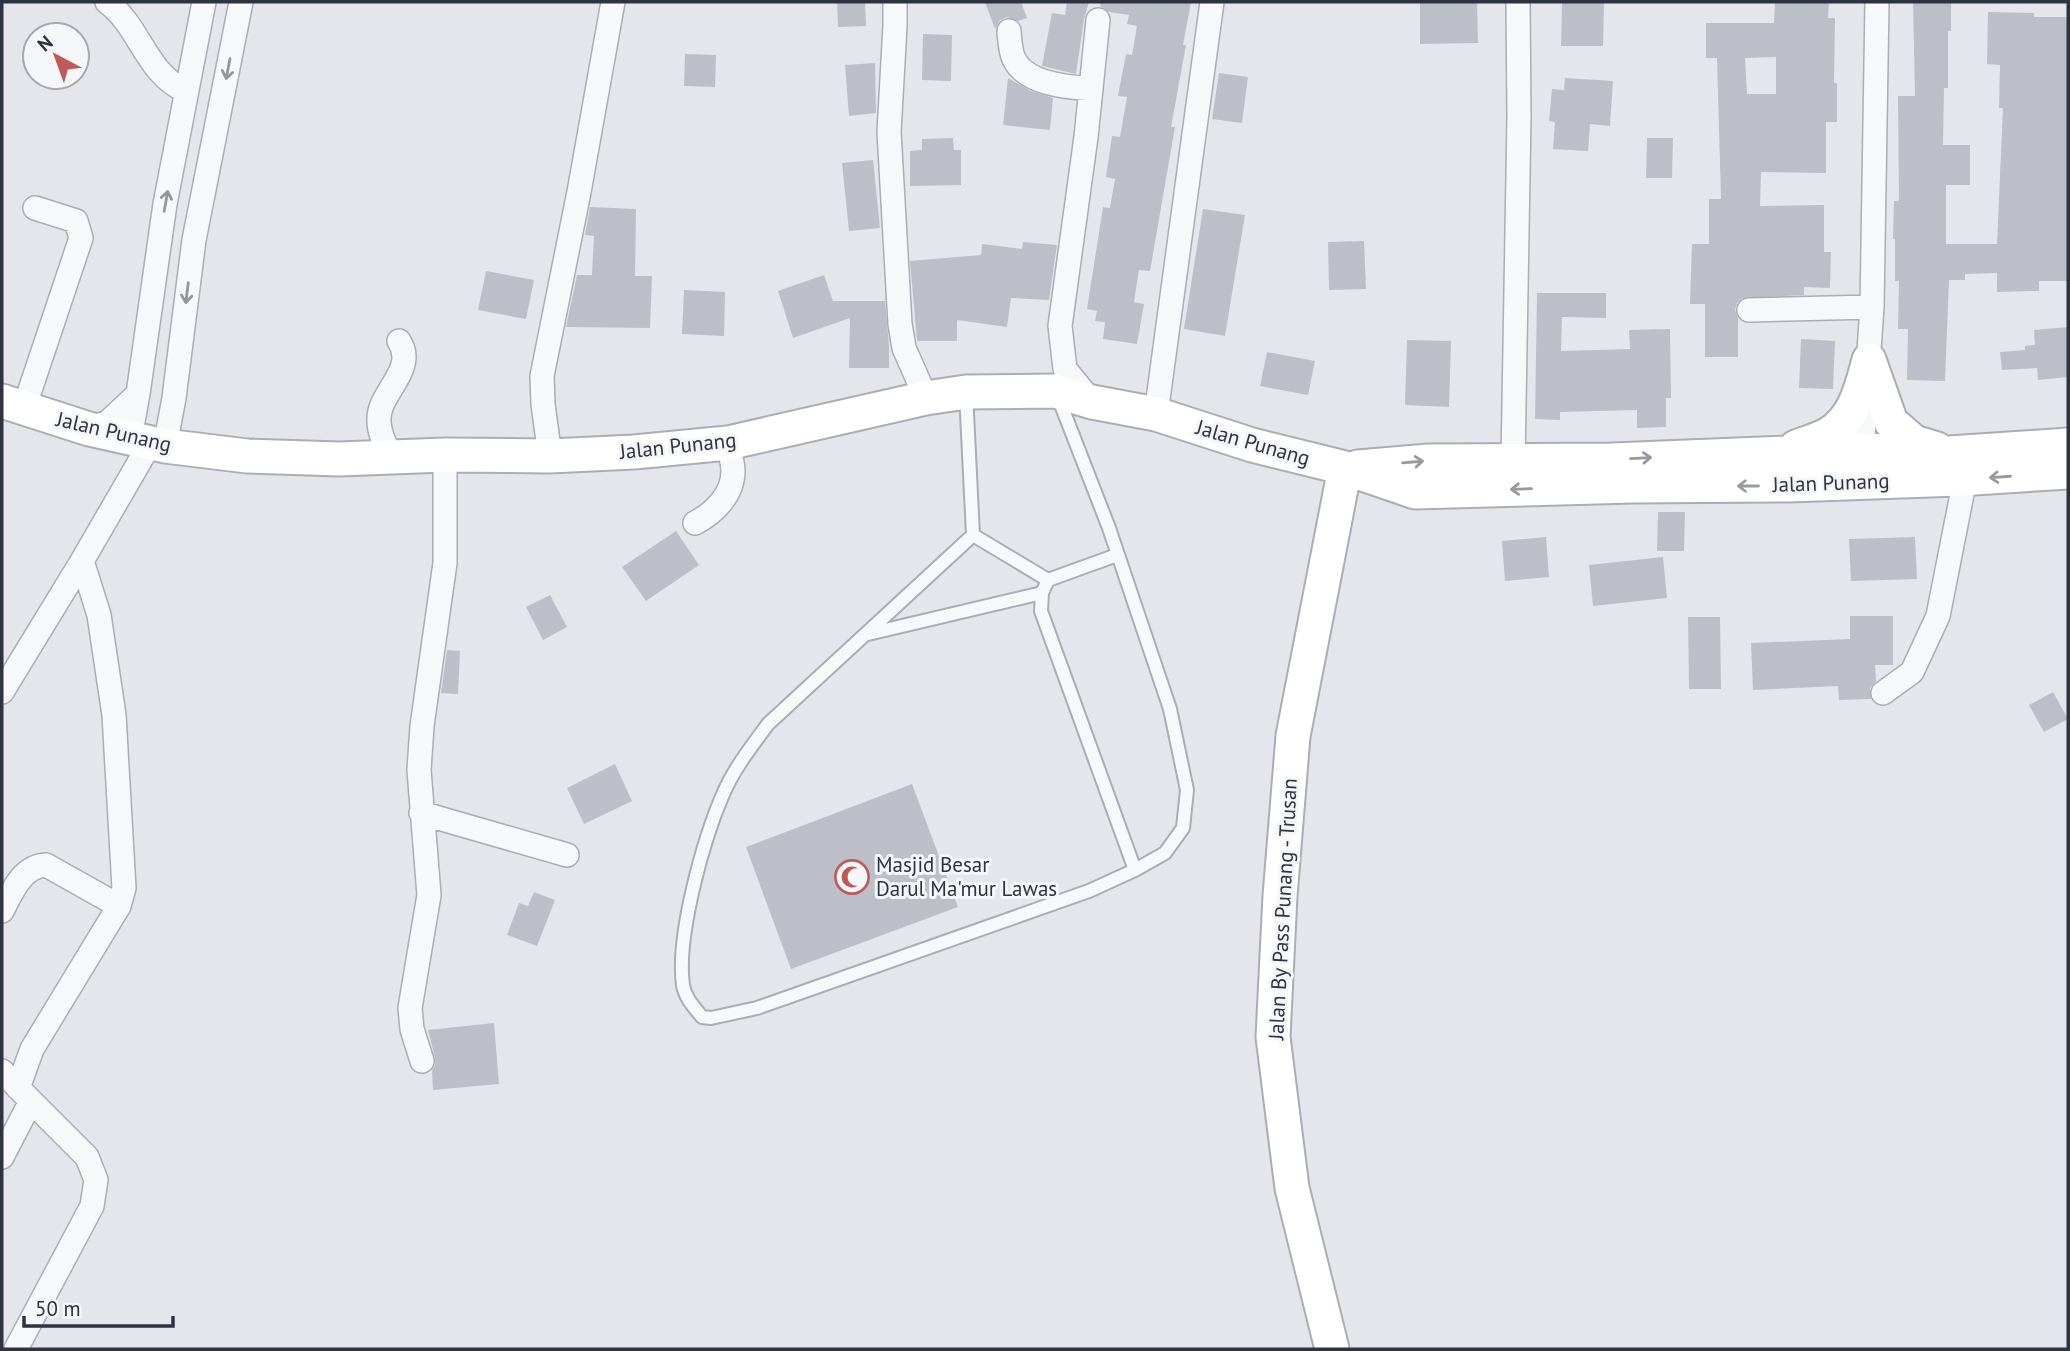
<svg xmlns="http://www.w3.org/2000/svg" width="2070" height="1351" font-family="'PT Sans',sans-serif">
	<style>
		.building { fill: #bcbfc7; fill-rule: evenodd }
		.lines { fill: none; stroke-linecap: round; stroke-linejoin: round }
		.lane-casing { stroke: #aaadb5; stroke-width: 16 }
		.street-casing { stroke: #aaadb5; stroke-width: 26 }
		.secondary-casing { stroke: #aaadb5; stroke-width: 37 }
		.lane { stroke: #f7f8fa; stroke-width: 12 }
		.street { stroke: #f7f8fa; stroke-width: 23 }
		.secondary { stroke: #fff; stroke-width: 33 }
		.oneway { stroke: #92969e }
		.oneway2 { stroke: #9699a0 }
		.labels { text-anchor: middle; stroke-width: 6; stroke-linejoin: round; paint-order: stroke }
		.street-label { font-size: 21px; fill: #2e3342; stroke: #f4f6f8 }
		.poi-label { font-size: 21px; fill: #2e3342; stroke: #f4f6f8; text-anchor: start }
	</style>
	<rect width="100%" height="100%" fill="#e5e6eb"/>
	<path class="building" d="M837 2H865L866 26 838 27Z
		M985 2H1021L1027 18 1018 21 1007 17 1000 20 995 29Z
		M1067 2H1089L1084 19 1076 74 1042 66 1052 13 1065 15Z
		M1101 2H1191L1183 45H1186L1171 127H1175L1150 271 1139 270 1134 302 1144 304 1137 344 1103 339 1105 322 1095 321 1097 311 1087 309 1103 207 1110 208 1115 179 1106 177 1112 136 1120 137 1127 97 1118 96 1126 54 1132 55 1137 26 1127 24 1129 15 1109 12 1100 6Z
		M1420 2H1477L1478 43 1420 44Z
		M1562 2H1604L1603 46H1561Z
		M1775 2H1829L1828 18H1835L1834 83H1837V122H1826V173L1761 172 1760 206 1824 205V252H1831L1830 288 1804 287V295L1742 298 1737 303 1735 310 1738 318V357H1705V304H1690L1692 244H1709V199H1721L1717 58H1706V23H1774ZM1776 57V94H1747L1745 58Z
		M1913 2H1951V31H1948V88H1944L1943 145H1970V185H1946V244H1997L2003 108H1999L2000 65 1987 64 1988 12 2034 13V17H2068V281H2039V291L1997 292V273L1965 274V280H1949L1945 381 1907 380 1908 329H1898L1899 281H1895V239H1893L1894 201H1899L1898 96H1915Z
		M923 34 952 35 951 81 922 80Z
		M685 54 716 55 715 87 684 86Z
		M875 63 876 113 849 116 845 65Z
		M1219 73 1248 77 1242 123 1212 119Z
		M1008 78 1031 91 1053 98 1050 130 1003 125Z
		M1565 78 1613 81 1610 126 1590 124 1588 151 1553 149 1555 122 1549 121 1552 89 1564 90Z
		M953 138 954 150H961V185L910 186V151L922 150V139Z
		M1647 138H1673L1672 178H1646Z
		M873 160 880 228 849 231 842 163Z
		M590 207 636 209 635 276H652L650 328 566 327 577 275H592L594 236 585 235Z
		M1203 209 1245 215 1225 336 1184 329Z
		M1364 241 1366 289 1329 290 1328 242Z
		M1023 242 1057 245 1049 300 1011 298 1007 327 957 320V341H917L910 261 981 255 982 244 1022 249Z
		M486 271 534 280 526 319 478 310Z
		M824 275 833 301H885L889 346V368H849L850 318 793 338 778 291Z
		M684 290 725 292 724 336 682 334Z
		M1537 293H1606V318L1562 317 1561 351 1630 349 1629 330 1670 329 1671 398H1666V427L1637 428V410L1560 412V420L1535 419Z
		M2068 327V377L2038 380 2037 368 2002 370 2000 352 2025 350V346L2035 345 2034 330Z
		M1801 339 1835 341 1833 389 1799 388Z
		M1407 340 1451 341 1449 407 1405 405Z
		M1267 352 1315 361 1308 395 1260 386Z
		M1658 512H1685L1684 551H1657Z
		M676 531 699 565 646 601 622 567Z
		M1546 537 1549 577 1505 581 1502 541Z
		M1915 537 1917 579 1851 581 1849 539Z
		M1663 557 1667 598 1593 606 1589 565Z
		M550 595 567 627 543 640 526 607Z
		M1850 616H1893V665H1875L1876 681 1870 688 1871 699 1839 700 1838 686 1753 690 1751 643 1850 639Z
		M1688 617H1720L1721 689H1689Z
		M447 650 460 651 458 694 441 693Z
		M2053 692 2068 719 2044 732 2029 705Z
		M615 764 632 801 584 824 567 788Z
		M912 784 958 907 791 969 746 847Z
		M534 892 555 900 537 946 507 935 519 903 528 906Z
		M494 1023 499 1084 433 1090 432 1071 435 1065V1058L428 1030Z"/>
	<g class="lines">
		<g class="lane-casing">
			<path id="lane" d="M966 393 973 535 768 724C752 746 735 767 724 792 704 837 676 936 683 985 685 998 694 1007 702 1017L711 1018 757 1008 1089 891 1135 870 1165 853 1183 828 1187 790 1170 709 1109 528 1058 397
				M973 535 1048 580
				M1117 555 1048 580 1042 593 1041 611 1135 870
				M868 634 1042 593"/>
		</g>
		<g class="street-casing">
			<path id="street" d="M107 2C140 26 146 74 186 91
				M895 2V26L889 132 900 324 904 348 926 398
				M1009 31C1010 41 1010 51 1014 59 1026 84 1067 87 1091 89
				M1749 310 1872 307
				M1092 402 1065 369 1060 326 1086 137 1098 20
				M24 408 81 238 76 221 35 208
				M1156 414 1212 2
				M89 429 108 422 138 394
				M130 438 138 394 165 204 204 2
				M165 446 174 398 194 240 241 2
				M1862 450 1872 307 1877 2
				M550 456 543 404 542 376 579 192 613 2
				M391 457C386 446 379 434 379 421 377 393 418 370 399 341
				M1513 462 1519 117 1518 2
				M695 523C714 513 733 495 733 471 733 462 729 451 728 443
				M2 692 82 561
				M1883 693 1912 672 1938 616 1965 479
				M421 813 567 855
				M2 911C12 892 22 866 46 865L119 906
				M422 1061 412 1029 410 1008 429 895 419 770 422 726 445 563V455
				M2 1071 31 1101 2 1157
				M18 1088 32 1049 119 906 124 888 114 715 99 615 82 561 151 442
				M16 1349 92 1206 96 1180 87 1157 31 1101"/>
		</g>
		<g class="secondary-casing">
			<path id="secondary" d="M1869 360 1891 422 1914 442 1937 449
				M2 401 89 429 165 446 247 456 339 459 445 455 550 456 634 452 728 443 926 398 966 392 1055 391 1092 402 1156 414 1252 445 1345 468 1415 492 1633 486 1789 485 1959 479 2068 472
				M1796 447C1806 443 1818 440 1827 435 1855 419 1861 389 1869 360
				M1358 467 1429 461 1612 460 1862 450 1949 453 2068 445
				M1332 1349 1292 1188 1273 1037 1280 896 1293 736 1345 468"/>
		</g>
		<use href="#lane" class="lane"/>
		<use href="#street" class="street"/>
		<use href="#secondary" class="secondary"/>
	</g>
	<defs><path id="oneway-shaft" d="M-6 0H5M1.5-3L5.5 0L1.5 3" fill="none" stroke-width="1.6" stroke-linecap="round" stroke-linejoin="round" transform="scale(1.75)"/></defs>
	<g class="oneway">
		<use href="#oneway-shaft" transform="translate(228 69) rotate(101)"/>
		<use href="#oneway-shaft" transform="translate(166 201) rotate(-80)"/>
		<use href="#oneway-shaft" transform="translate(187 293) rotate(97)"/>
	</g>
	<g class="oneway2">
		<use href="#oneway-shaft" transform="translate(1641 458) rotate(-3)"/>
		<use href="#oneway-shaft" transform="translate(1413 462) rotate(-5)"/>
		<use href="#oneway-shaft" transform="translate(2000 477) rotate(176)"/>
		<use href="#oneway-shaft" transform="translate(1748 486) rotate(180)"/>
		<use href="#oneway-shaft" transform="translate(1521 489) rotate(178)"/>
	</g>
	<defs>
		<g id="mosque-ring" transform="scale(1.75)"><circle r="9.5" fill="#f4f6f8" stroke="#c1595b" stroke-width="1.5"/><path d="M3.5-4.9A6 6 0 1 0 3.5 4.9A5 5 0 1 1 3.5-4.9Z" fill="#c1595b"/></g>
	</defs>
	<g fill-rule="evenodd">
		<use href="#mosque-ring" x="852" y="877"/>
	</g>
	<g class="labels">
		<g class="street-label">
			<text transform="translate(114 432) rotate(13)" y="7">Jalan Punang</text>
			<text transform="translate(1253 443) rotate(16)" y="7">Jalan Punang</text>
			<text transform="translate(678 446) rotate(-6)" y="7">Jalan Punang</text>
			<text transform="translate(1831 483) rotate(-2)" y="7">Jalan Punang</text>
			<text transform="translate(1283 909) rotate(-87)" y="7">Jalan By Pass Punang - Trusan</text>
		</g>
		<g class="poi-label">
			<text x="876" y="872">Masjid Besar<tspan x="876" dy="24">Darul Ma'mur Lawas</tspan></text>
		</g>
	</g>
	<rect width="2070" height="1351" fill="none" stroke="#2e3342" stroke-width="7"/>
	<g transform="translate(56 56) rotate(319)"><circle r="33" fill="#f4f6f8" stroke="#a5a8af" stroke-width="2"/>
	<path d="M0-5L12 26L0 18L-12 26Z" fill="#c1595b"/>
	<text y="-10" font-size="19" font-weight="bold" text-anchor="middle" fill="#2e3342">N</text>
	</g>
	<path d="M24 1316v10h149v-10" fill="none" stroke="#2e3342" stroke-width="3.5"/>
	<text x="35" y="1316" font-size="21" fill="#2e3342" stroke="#f4f6f8" stroke-width="5" paint-order="stroke">50 m</text>
</svg>
